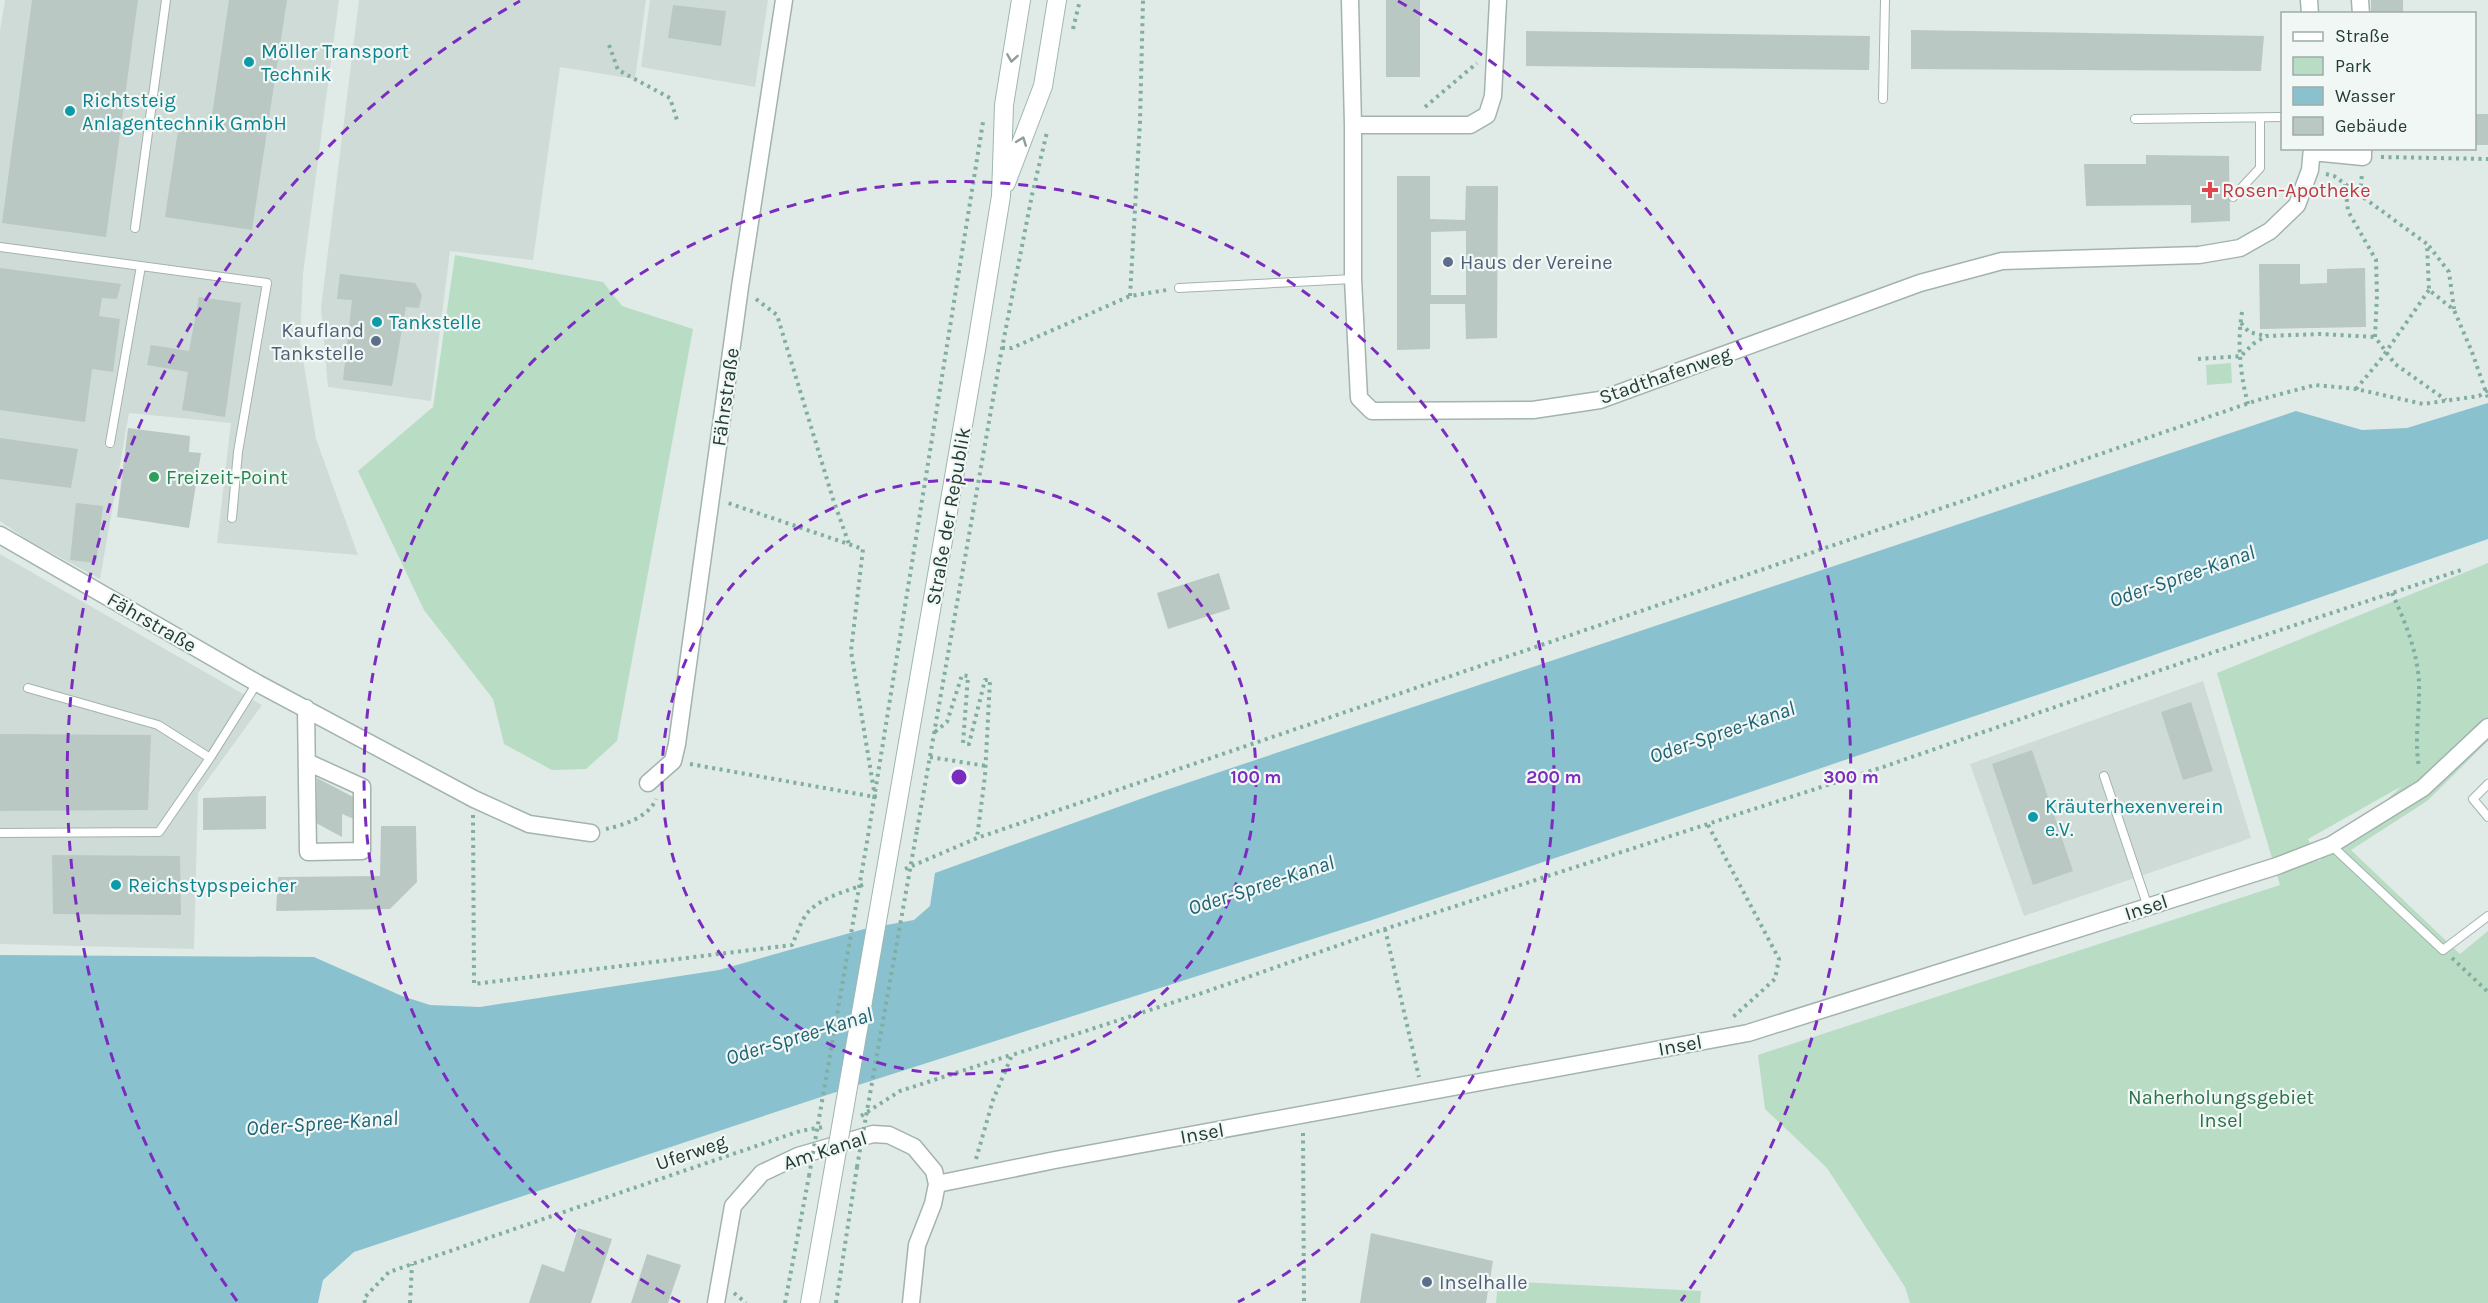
<svg xmlns="http://www.w3.org/2000/svg" width="2488" height="1303" font-family="Karla,sans-serif">
	<style>
		.built { fill: #cfdbd6 }
		.green { fill: #b9dcc4; fill-rule: evenodd }
		.water { fill: #89c1cf }
		.building { fill: #b9c8c3; fill-rule: evenodd }
		.lines { fill: none; stroke-linecap: round; stroke-linejoin: round }
		.service-casing { stroke: #a3b3ae; stroke-width: 10 }
		.minor-casing { stroke: #a3b3ae; stroke-width: 19 }
		.secondary-casing { stroke: #9fb6af; stroke-width: 20 }
		.path { stroke: #81aea2; stroke-width: 4; stroke-dasharray: 3 4.5; stroke-linecap: butt }
		.service { stroke: #fff; stroke-width: 8 }
		.minor { stroke: #fff; stroke-width: 16 }
		.secondary { stroke: #fff; stroke-width: 18 }
		.secondary-bridge-casing { stroke: #9fb6af; stroke-width: 20; stroke-linecap: butt }
		.path-bridge { stroke: #81aea2; stroke-width: 4; stroke-dasharray: 3 4.5; stroke-linecap: butt }
		.secondary-bridge { stroke: #fff; stroke-width: 18 }
		.oneway { stroke: #909d9a }
		.ring { fill: none; stroke: #7b2cbf; stroke-width: 3; stroke-dasharray: 10 8 }
		.culture-dot { fill: #0f9aa8; stroke: #f1f7f4; stroke-width: 2 }
		.health-dot { fill: #e0444e; stroke: #f1f7f4; stroke-width: 2 }
		.service-dot { fill: #5c6f8a; stroke: #f1f7f4; stroke-width: 2 }
		.leisure-dot { fill: #2e9e5b; stroke: #f1f7f4; stroke-width: 2 }
		.labels { text-anchor: middle; stroke-width: 4.5; stroke-linejoin: round; paint-order: stroke }
		.culture-label { font-size: 20px; fill: #0d838f; stroke: #f1f7f4; text-anchor: start }
		.health-label { font-size: 20px; fill: #be3a42; stroke: #f1f7f4; text-anchor: start }
		.service-label { font-size: 20px; fill: #4e5e75; stroke: #f1f7f4; text-anchor: start }
		.street-label { font-size: 20px; fill: #213b35; stroke: #f1f7f4 }
		.leisure-label { font-size: 20px; fill: #27864d; stroke: #f1f7f4; text-anchor: start }
		.park-label { font-size: 20px; fill: #2c714a; stroke: #f1f7f4 }
		.water-label { font-size: 21px; font-style: italic; fill: #1d6275; stroke: #f1f7f4 }
		.centre { fill: #7b2cbf; stroke: #f1f7f4; stroke-width: 3 }
		.ring-label { font-size: 18px; text-anchor: middle; font-weight: bold; fill: #7b2cbf; stroke: #f1f7f4; stroke-width: 4.5; stroke-linejoin: round; paint-order: stroke }
	</style>
	<rect width="100%" height="100%" fill="#e0ebe7"/>
	<path class="built" d="M5 0H339L303 274 300 341 316 439 358 555 217 543 231 423 129 413 100 579 26 539 0 521V31Z
		M359 0H646L635 79 560 67 533 260 450 251 431 401 328 387 321 308Z
		M650 0H768L755 87 641 67Z
		M0 554 262 705 198 793 194 949 0 944Z
		M2203 681 2251 838 2024 916 1970 764Z"/>
	<path class="green" d="M455 255 603 282 622 306 693 329 617 741 586 769 552 770 504 744 493 699 424 610 358 471 433 407Z
		M2231 363 2232 383 2207 385 2206 365Z
		M2488 563V741L2427 801 2351 850 2460 954 2488 931V1303H1910L1905 1287 1827 1168 1765 1109 1758 1055 2280 885 2217 673ZM2402 786 2319 861H2318L2308 839Z
		M1498 1281 1701 1291 1700 1303H1496Z"/>
	<path class="water" d="M2488 403V539L2105 672 1372 920 827 1095 354 1252 323 1280 318 1303H0V955L314 957 402 996 430 1005 480 1007 719 970 864 929 914 920 930 906 935 873 1157 793 2296 411 2362 430 2407 428Z"/>
	<path class="building" d="M32 0H138L106 237 2 223Z
		M229 0H287L252 230 165 217 179 124 210 129Z
		M1386 0H1420V77H1386Z
		M2371 0H2403V14H2371Z
		M673 5 726 11 721 46 668 38Z
		M1911 30 2264 36 2261 71 1911 69Z
		M1526 31 1870 36 1869 70 1526 66Z
		M2474 114H2488V145H2474Z
		M2146 155 2229 156 2230 221 2191 223V205L2086 206 2084 164H2146Z
		M1397 176H1430V219L1465 220 1466 186H1498L1497 338 1466 339 1465 304H1430V349L1397 350ZM1466 231V295H1431V232Z
		M2259 264H2300V284L2327 283V269L2365 268 2366 327 2260 329Z
		M0 268 121 284 117 299 102 298 99 316 120 319 113 372 92 369 85 422 0 410Z
		M340 274 415 283 422 295 419 308 406 307 392 386 343 380 352 300 337 299Z
		M199 297 241 303 225 417 182 410 188 372 147 365 151 345 189 351Z
		M128 428 190 436 189 452 201 453 189 528 117 517Z
		M0 438 78 449 71 488 0 479Z
		M76 503 103 506 96 563 70 560Z
		M1219 573 1230 609 1168 629 1157 593Z
		M2191 702 2213 771 2183 780 2161 712Z
		M0 734 151 735 148 810 0 811Z
		M2032 750 2073 871 2033 885 1992 764Z
		M317 778 357 799 354 819 342 814V837L316 823Z
		M266 796V829L203 830V798Z
		M381 826H416L417 882 390 909 276 911 278 877 380 876Z
		M52 855 180 856 181 915 53 914Z
		M578 1228 612 1239 591 1303H529L542 1264 564 1272Z
		M1371 1233 1493 1261 1486 1303H1360Z
		M647 1254 681 1265 668 1303H631Z"/>
	<g class="lines">
		<g class="service-casing">
			<path id="service" d="M1883 99 1885 0
				M2135 119 2282 117
				M2233 197 2260 168V118
				M135 228 166 0
				M0 247 267 283 238 452 232 518
				M1179 288 1353 279
				M110 443 141 266
				M28 688 158 725 210 758 257 683
				M2104 776 2148 907
				M2488 784 2473 799 2488 817
				M0 833 159 832 210 758
				M2331 845 2443 950 2488 916"/>
		</g>
		<g class="minor-casing">
			<path id="minor" d="M1350 0 1353 125V279L1359 398 1372 411 1533 410 1600 400 1920 283 2002 261 2199 255 2240 248 2270 231 2297 205 2310 170 2312 148
				M2309 0 2310 14
				M2360 0 2361 14
				M1353 125H1470L1487 115 1493 96 1498 0
				M2312 152 2363 157V148
				M0 535 257 683 474 799 529 824 591 833
				M306 708 308 852 362 851V787L307 762
				M648 783 673 761 677 744 740 287 784 0
				M937 1184 1055 1160 1748 1033 2277 866 2331 845 2423 788 2488 727
				M716 1303 733 1206 762 1173 798 1156 873 1134 889 1135 914 1147 934 1171 937 1184 933 1204 917 1245 911 1303"/>
		</g>
		<g class="secondary-casing">
			<path id="secondary" d="M1006 183 1043 86 1057 0
				M892 835 976 350 1001 196 1004 105 1021 0
				M810 1303 833 1173"/>
		</g>
		<path class="path" d="M1073 29 1080 0
			M609 45 618 70 670 98 677 120
			M1425 107 1477 63
			M2381 157 2488 159
			M2326 174 2334 176 2345 184 2427 244 2429 290 2454 310 2472 352
			M2345 184 2348 211 2376 260 2377 295 2375 337 2395 364 2446 400
			M2360 194 2362 174
			M2429 246 2449 272 2454 309
			M1130 296 1140 122 1143 0
			M756 299 777 315 833 499 849 544
			M2242 312C2237 342 2240 374 2248 404
			M2241 323 2249 332 2265 336
			M1002 348H1012L1130 296 1167 290
			M2198 359 2241 356 2253 344 2266 336 2321 334 2375 337
			M2356 389 2381 359 2429 290
			M2392 593C2405 622 2417 650 2419 682 2420 711 2414 739 2419 767
			M935 732 947 722 962 675 968 676 963 743 969 744 985 680H990L985 776 977 838
			M930 757 986 766
			M690 764 875 797 851 651 863 549 728 503
			M473 815 474 984 792 945C797 934 801 920 809 911 823 897 847 891 865 884
			M1708 825 1779 959 1775 979 1733 1017
			M606 829C624 825 649 817 656 799
			M917 830 1002 348 1032 195 1047 132
			M868 836 983 122
			M905 869 977 838 2258 400 2315 385 2356 389 2423 404 2479 396 2488 390
			M1385 929 1419 1077
			M2452 958 2488 992
			M861 1116 900 1091 1011 1055
			M1303 1133 1304 1303
			M976 1159 993 1100 1012 1055 1205 992 1385 929 1886 766 2184 662 2461 570
			M734 1293 746 1303
			M365 1303 364 1298 389 1272 800 1131 824 1127
			M410 1303 412 1264
			M785 1303 809 1176
			M836 1303 857 1167"/>
		<use href="#service" class="service"/>
		<use href="#minor" class="minor"/>
		<use href="#secondary" class="secondary"/>
		<g class="secondary-bridge-casing">
			<path id="secondary-bridge" d="M833 1173 892 835"/>
		</g>
		<path class="path-bridge" d="M2472 352 2488 398
			M857 1167 917 830
			M809 1176 868 836"/>
		<use href="#secondary-bridge" class="secondary-bridge"/>
	</g>
	<defs><path id="oneway-chevron" d="M-2-3.5L2.5 0L-2 3.5" fill="none" stroke-width="1.6" stroke-linecap="round" stroke-linejoin="round" transform="scale(1.5)"/></defs>
	<g class="oneway">
		<use href="#oneway-chevron" transform="translate(1012 58) rotate(99)"/>
		<use href="#oneway-chevron" transform="translate(1022 141) rotate(-69)"/>
	</g>
	<g class="ring">
		<circle cx="959" cy="777" r="297"/>
		<path d="M680 1302A595 595 0 1 1 1238 1302"/>
		<path d="M237 1301A892 892 0 0 1 520 1M1398 1A892 892 0 0 1 1681 1301"/>
	</g>
	<g class="culture-dot">
		<circle cx="249" cy="62" r="6"/>
		<circle cx="70" cy="111" r="6"/>
		<circle cx="377" cy="322" r="6"/>
		<circle cx="2033" cy="817" r="6"/>
		<circle cx="116" cy="885" r="6"/>
	</g>
	<path class="health-dot" d="M2207 181h6v6h6v6h-6v6h-6v-6h-6v-6h6z"/>
	<g class="service-dot">
		<circle cx="1448" cy="262" r="6"/>
		<circle cx="376" cy="341" r="6"/>
		<circle cx="1427" cy="1282" r="6"/>
	</g>
	<circle class="leisure-dot" cx="154" cy="477" r="6"/>
	<g class="labels">
		<g class="culture-label">
			<text x="261" y="58">Möller Transport<tspan x="261" dy="23">Technik</tspan></text>
			<text x="82" y="107">Richtsteig<tspan x="82" dy="23">Anlagentechnik GmbH</tspan></text>
			<text x="389" y="329">Tankstelle</text>
			<text x="2045" y="813">Kräuterhexenverein<tspan x="2045" dy="23">e.V.</tspan></text>
			<text x="128" y="892">Reichstypspeicher</text>
		</g>
		<g class="health-label">
			<text x="2222" y="197">Rosen-Apotheke</text>
		</g>
		<g class="service-label">
			<text x="1460" y="269">Haus der Vereine</text>
			<text x="364" y="337" text-anchor="end">Kaufland<tspan x="364" dy="23">Tankstelle</tspan></text>
			<text x="1439" y="1289">Inselhalle</text>
		</g>
		<g class="street-label">
			<text transform="translate(1665 375) rotate(-19)" y="7">Stadthafenweg</text>
			<text transform="translate(725 397) rotate(-82)" y="7">Fährstraße</text>
			<text transform="translate(948 516) rotate(-80)" y="7">Straße der Republik</text>
			<text transform="translate(152 622) rotate(30)" y="7">Fährstraße</text>
			<text transform="translate(2146 907) rotate(-18)" y="7">Insel</text>
			<text transform="translate(1680 1045) rotate(-10)" y="7">Insel</text>
			<text transform="translate(1202 1133) rotate(-10)" y="7">Insel</text>
			<text transform="translate(825 1150) rotate(-18)" y="7">Am Kanal</text>
			<text transform="translate(691 1152) rotate(-19)" y="7">Uferweg</text>
		</g>
		<g class="leisure-label">
			<text x="166" y="484">Freizeit-Point</text>
		</g>
		<g class="park-label">
			<text x="2221" y="1104">Naherholungsgebiet<tspan x="2221" dy="23">Insel</tspan></text>
		</g>
		<g class="water-label">
			<text transform="translate(2182 576) rotate(-19)" y="7">Oder-Spree-Kanal</text>
			<text transform="translate(1722 732) rotate(-19)" y="7">Oder-Spree-Kanal</text>
			<text transform="translate(1261 885) rotate(-18)" y="7">Oder-Spree-Kanal</text>
			<text transform="translate(799 1036) rotate(-17)" y="7">Oder-Spree-Kanal</text>
			<text transform="translate(322 1123) rotate(-4)" y="7">Oder-Spree-Kanal</text>
		</g>
	</g>
	<circle cx="959" cy="777" r="9" class="centre"/>
	<g class="ring-label">
		<text x="1256" y="783">100 m</text>
		<text x="1554" y="783">200 m</text>
		<text x="1851" y="783">300 m</text>
	</g>
	<rect x="2281" y="12" width="195" height="138" fill="#f1f7f4" stroke="#9eaca8" stroke-width="1.5"/>
	<rect x="2293" y="32" width="30" height="9" fill="#ffffff" stroke="#9eaca8" stroke-width="1.5"/>
	<text x="2335" y="42" font-size="18" fill="#213b35">Straße</text>
	<rect x="2293" y="57" width="30" height="18" fill="#b9dcc4" stroke="#9eaca8" stroke-width="1.5"/>
	<text x="2335" y="72" font-size="18" fill="#213b35">Park</text>
	<rect x="2293" y="87" width="30" height="18" fill="#89c1cf" stroke="#9eaca8" stroke-width="1.5"/>
	<text x="2335" y="102" font-size="18" fill="#213b35">Wasser</text>
	<rect x="2293" y="117" width="30" height="18" fill="#b9c8c3" stroke="#9eaca8" stroke-width="1.5"/>
	<text x="2335" y="132" font-size="18" fill="#213b35">Gebäude</text>
</svg>
